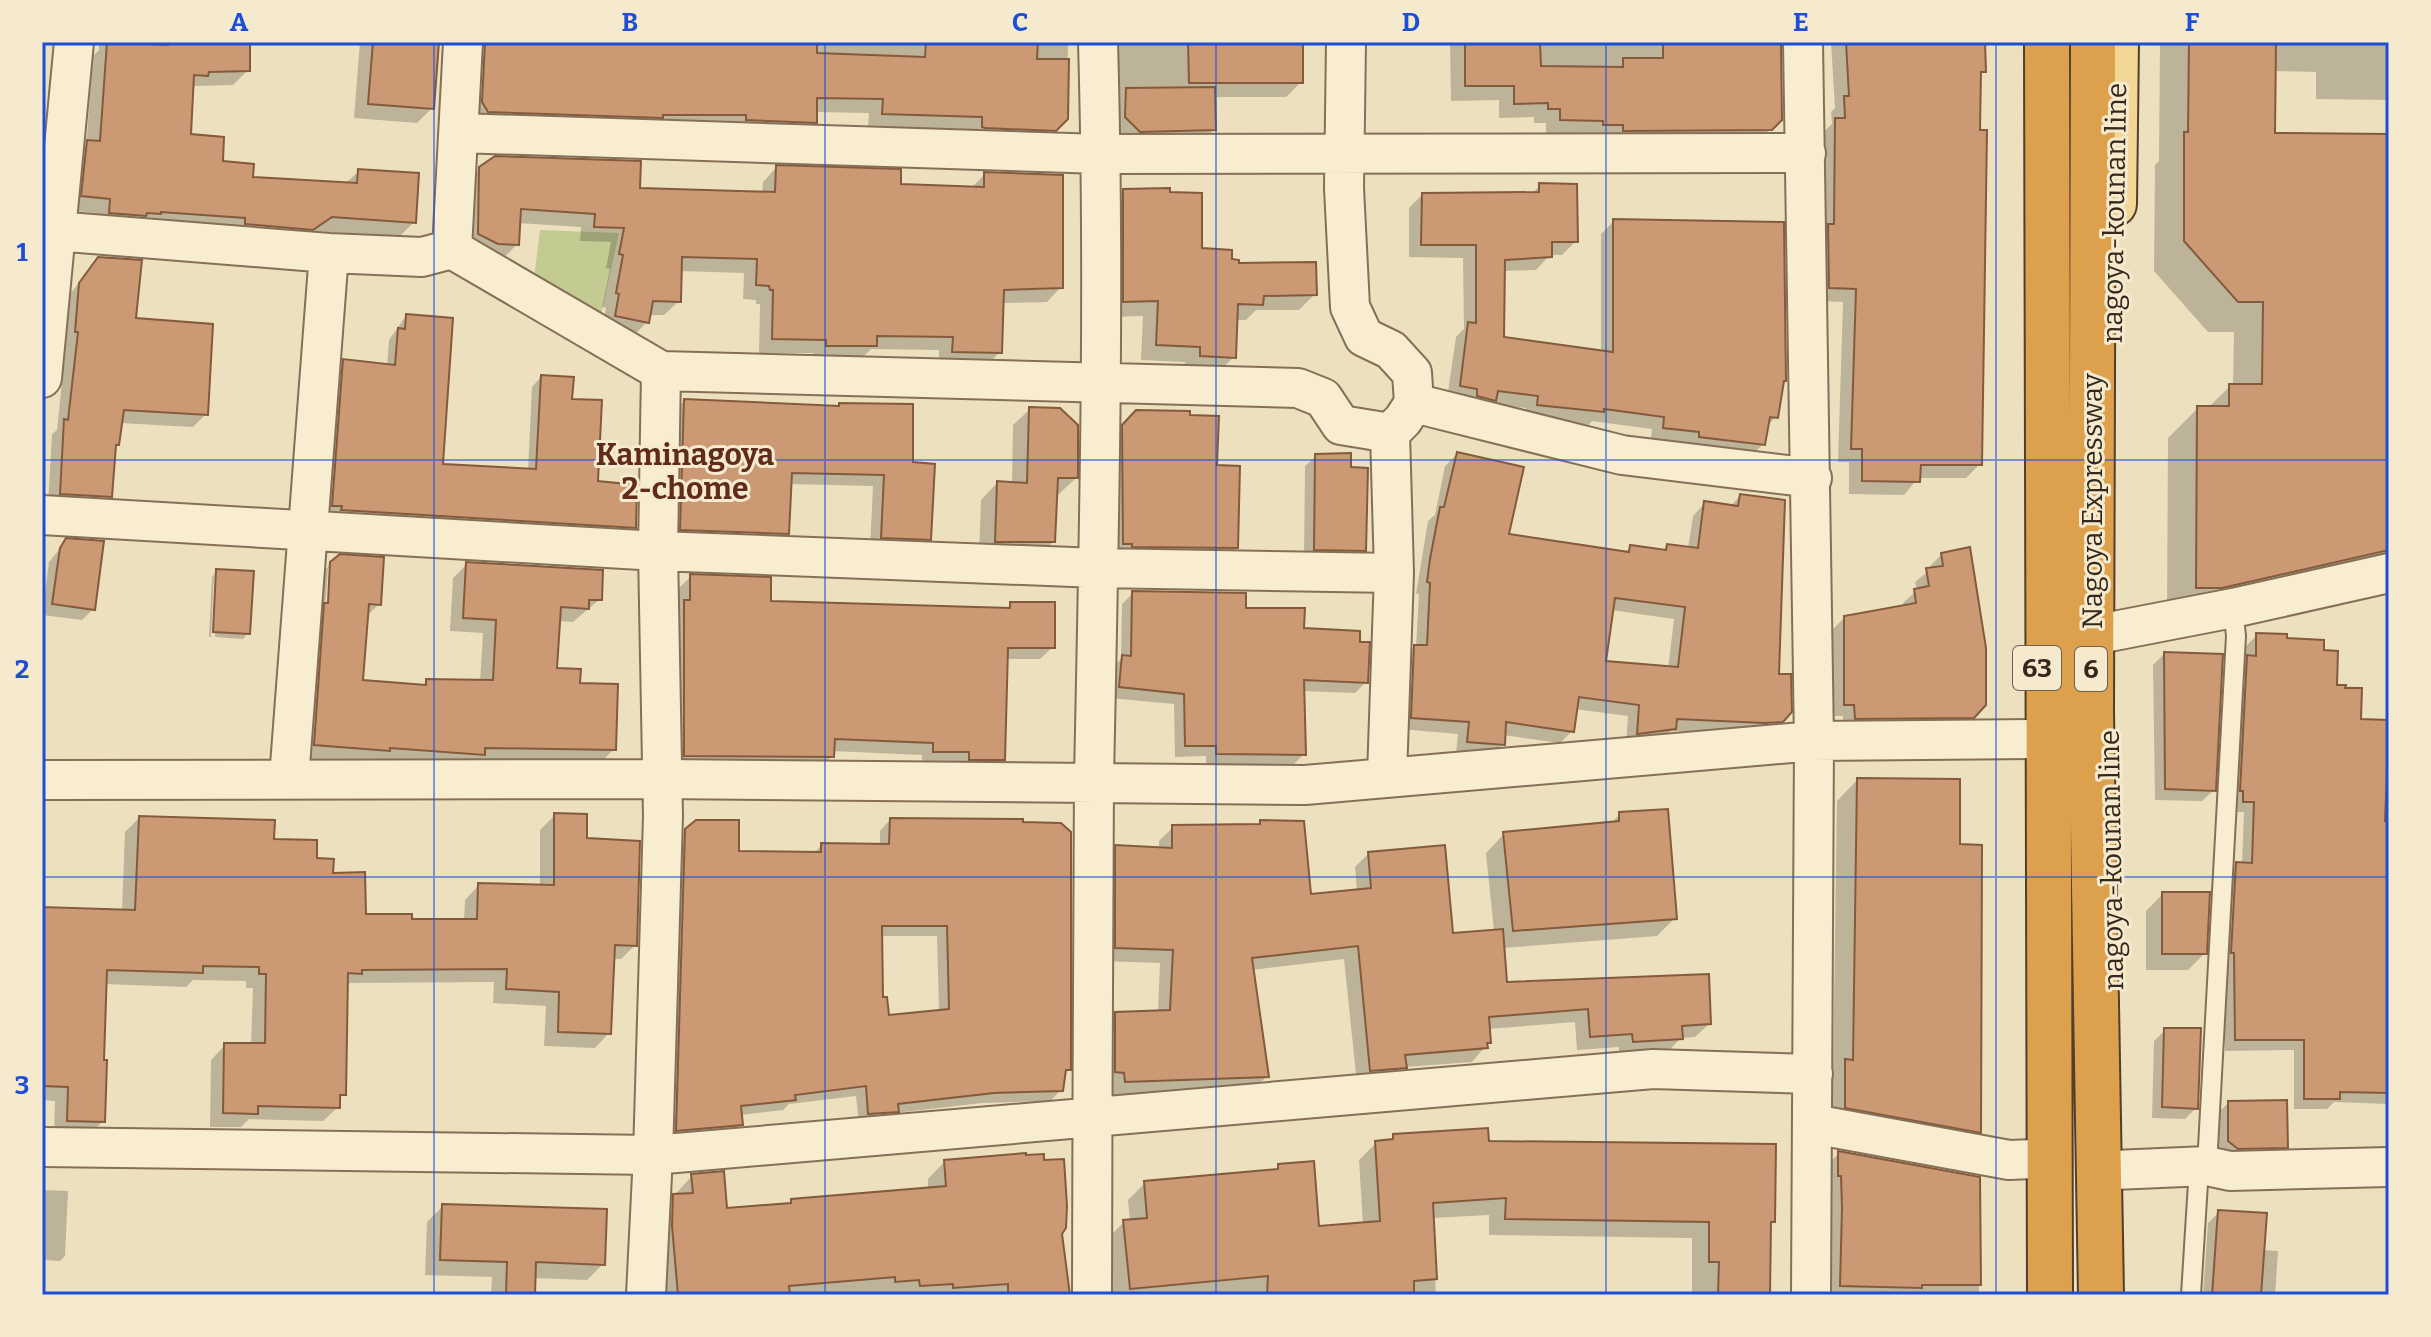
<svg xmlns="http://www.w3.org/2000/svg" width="2431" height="1337" font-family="Bitter,serif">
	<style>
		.green { fill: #c3cb93 }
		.shadow { fill: #0003; fill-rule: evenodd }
		.building { fill: #cb9a74; stroke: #845a3d; stroke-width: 2; fill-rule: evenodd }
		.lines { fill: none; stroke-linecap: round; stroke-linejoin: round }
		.lane-casing { stroke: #857057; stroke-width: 22 }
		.street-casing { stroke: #857057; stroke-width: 42 }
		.primary-casing { stroke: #523e2c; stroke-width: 48 }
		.highway-casing { stroke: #523e2c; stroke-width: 48 }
		.lane { stroke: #f8edd1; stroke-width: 18 }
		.street { stroke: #f8edd1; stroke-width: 38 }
		.primary { stroke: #f1d695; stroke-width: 44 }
		.highway { stroke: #dda14e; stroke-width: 44 }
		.grid { fill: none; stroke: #1d4ed8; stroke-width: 2; stroke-opacity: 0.55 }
		.labels { text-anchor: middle; stroke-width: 6; stroke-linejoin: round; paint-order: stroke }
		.shield { fill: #f5eace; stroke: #6e6251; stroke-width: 2 }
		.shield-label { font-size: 26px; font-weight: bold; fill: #34281c }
		.street-label { font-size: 28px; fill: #34281c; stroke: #f5eace }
		.neighbourhood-label { font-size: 30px; font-weight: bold; fill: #612b1b; stroke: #f5eace }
		.neatline { fill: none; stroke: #1d4ed8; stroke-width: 3 }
		.grid-label { font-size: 26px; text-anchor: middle; font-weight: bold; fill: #1d4ed8 }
	</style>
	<rect width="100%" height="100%" fill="#ede0be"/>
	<path class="green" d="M540 230 619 233 601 315 534 279Z"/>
	<path class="shadow" d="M99 42H248V70L233 85 195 86 191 90 189 136 221 163 251 179 345 184 359 171 414 222 399 237 315 231 296 244 95 228 96 213 72 211 77 158 86 149 93 56 99 50Z
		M360 42H437L432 108 417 123 354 118Z
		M464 42H1072L1068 46 1066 118 1040 145 868 128 869 113 815 112V122L800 137 473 126Z
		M1099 42H1301V82L1286 97H1213L1214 129 1199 144 1125 146 1111 132Z
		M1450 42H1780V119L1755 144 1546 134V123H1534V117L1499 118V100L1451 101Z
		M1831 42H1983L1984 71 1979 75 1980 464 1966 478H1918L1904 495 1849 494V462H1838L1843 302 1816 301 1821 134 1832 124 1831 112 1835 108Z
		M2160 42H2389V100L2316 99V72L2274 71 2273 135 2389 136V553L2364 578 2167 617 2168 438 2198 408H2208L2230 386H2233L2234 332H2208L2154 271 2155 165 2159 161Z
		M777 167 899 186 971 188 985 174 1061 287 1047 302 1002 303 1000 352 986 366 939 365V350L871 349 860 360 813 359V353H759L760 304H756V300L743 299 744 273 680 271 679 301 664 315H649L647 322 633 336 602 330 606 308 602 307 610 269 606 268 611 242 580 241 581 227 518 223 517 244 503 259 465 249V183L480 168 638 190 762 193 763 182Z
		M1540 185 1576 241 1562 255H1550L1536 270 1503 271 1502 339 1601 352V234L1614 221 1776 417 1766 427 1763 444 1750 457 1651 440 1652 429 1592 421 1589 425 1524 417 1526 408 1447 399 1456 337 1464 329 1463 258 1409 257V208L1422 195 1532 194Z
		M1124 191 1200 250 1315 294 1299 310H1256L1246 320H1236L1234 357 1218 372 1185 371V362L1141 360 1143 316 1108 317V207Z
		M98 259 134 320 206 414 193 427 120 423 117 444 114 447 110 496 97 509 48 506 52 434 57 430 66 344H63L67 298Z
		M406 316 441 466 528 471 532 387 541 377 570 401 596 483 634 527 625 536 324 514 334 370 344 361 387 366 389 340Z
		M684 401 837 408 840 405 911 464 929 539 917 550 870 549 873 486 789 484 787 533 775 545 669 541 673 413Z
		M1030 409 1076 478 1059 494H1056L1053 542 1036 558 979 557 981 500 997 483 1012 484 1013 425Z
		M1124 425 1215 467 1236 548 1224 560 1111 555V439Z
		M1457 454 1506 536 1625 553 1631 547 1663 551 1668 546 1688 549 1693 516 1705 503 1730 507 1740 496 1776 675 1790 712 1768 733 1671 731 1662 740 1626 745 1628 716 1575 709 1572 731 1560 743 1503 735V744L1491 756 1456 753 1458 734 1400 729 1402 659 1416 647 1419 594H1416L1428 521 1435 515 1445 466ZM1611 610 1674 619 1668 669 1604 663Z
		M1316 456 1364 550 1353 561 1304 560 1305 466Z
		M67 540 93 609 82 620 42 615 49 562Z
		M1942 554 1984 705 1960 729 1843 730V716H1833L1832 630 1844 618 1904 608 1903 603 1917 590 1915 582 1931 569 1930 566Z
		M332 563 379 604 366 617 361 682 421 687 427 681 480 682 483 633 450 631 453 578 467 564 600 599 573 622 558 621 555 670 578 685 614 749 600 763 469 768 301 759 317 578ZM328 568H332L329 613H325Z
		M217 571 248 633 243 639 215 637 218 574H215Z
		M214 574 211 637H209L212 577Z
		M691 576 769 603 1005 610 1011 604 1053 647 1040 659H1005L1003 759 991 772 922 763V755L832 751V756L820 768H672L673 614 678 608V589Z
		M1133 593 1244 610 1302 630 1366 682 1355 693 1302 691 1304 754 1293 765 1206 764V756L1175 757 1174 704 1109 698 1112 668 1121 659 1122 604Z
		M2257 635 2322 652 2335 686 2360 687 2359 721 2389 722V762H2386L2383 823H2389V1104L2334 1102 2327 1109H2294V1050L2225 1051 2226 875 2237 864H2242L2244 812H2232L2237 668 2246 660V646Z
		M2164 654 2214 790 2202 801 2155 800 2153 665Z
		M1857 780 1958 846 1979 1132 1959 1152 1825 1128V1082L1833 1074 1837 801Z
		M1620 814 1675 918 1657 936 1503 948 1505 985 1709 1024 1695 1037 1681 1038 1667 1052 1619 1055V1047L1577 1050 1575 1022 1488 1029 1489 1042 1472 1062 1405 1067 1391 1081 1357 1084 1344 959 1251 970 1267 1076 1253 1090 1112 1095 1102 1028 1116 1014 1158 1012 1160 963 1102 961V861L1116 847 1159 849V841L1173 827 1257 826 1261 822 1309 896 1357 891 1355 867 1369 853 1451 935 1494 931 1486 853 1504 834 1610 824Z
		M555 815 585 840 635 945 621 959H612L609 1033 595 1048 544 1046 546 1006 493 1003 494 982 350 983 346 987 344 1094 338 1101V1107L323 1121 249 1119 241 1127H210L211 1060 225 1045H251L253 988H246V981L193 980 186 987 105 984 103 1121 89 1135H54L55 1101 42 1100V909L122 911 125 832 139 818 272 841 315 860 331 875 364 916 410 921H464L465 900 479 885 540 887V830Z
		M890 820 1069 1069 1063 1074 1061 1090 1050 1101 982 1103 895 1113 886 1122 859 1124 856 1096 789 1104 783 1110 740 1115 741 1124 730 1135 666 1140 675 841 686 830 737 853 813 854 822 845 880 846V831ZM880 936H937L939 1012 887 1017 881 999Z
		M2163 894 2205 953 2188 970H2146V911Z
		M2165 1030 2196 1108 2185 1119 2152 1118 2154 1041Z
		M2228 1103 2286 1147 2274 1158 2218 1153 2217 1114Z
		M1394 1136 1487 1143 1773 1221 1769 1226 1768 1295H1692V1238L1489 1235V1215L1432 1218 1436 1295H1110L1112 1293 1107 1239 1124 1222 1130 1221 1128 1200 1145 1183 1274 1172 1279 1166 1317 1228 1363 1224 1359 1160 1376 1143 1388 1142Z
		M1839 1153 1978 1179 1979 1295H1827L1824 1168Z
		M945 1161 1060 1233 1068 1295H660L657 1214 692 1176 725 1210 787 1205 791 1201 928 1190V1179Z
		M42 1190 68 1191 65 1256 60 1261 42 1260Z
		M443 1206 603 1264 587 1280 533 1278V1295H491L492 1277 425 1275 427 1222Z
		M2219 1212 2262 1250 2278 1251 2275 1295H2203L2208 1223Z"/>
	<path class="building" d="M107 42 168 45V42H250V71L209 72 208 76 194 75 191 134 224 137 223 161 254 164 253 177 357 183 358 169 419 173 416 223 332 217 313 230 245 224V218L161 212V214L147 213 146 216 109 213 110 199 81 196 87 140 100 141Z
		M373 42H439L434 109 368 104Z
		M485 42H817V53L925 57 926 42H1038L1037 59H1069L1068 119 1056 131 985 128 982 127V117L882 114 883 99 817 98V123L746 120V115H663V118L488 112 482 102Z
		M1188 42H1303V83H1189Z
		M1465 42H1540L1541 66 1623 67V58H1663V42H1781L1782 120 1772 130 1623 131V125H1603V121L1560 120V109H1548V103L1514 104V86H1465Z
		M1846 42H1985L1986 72H1981L1980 130H1987L1982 465H1921L1920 482 1862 481V449H1851L1856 289 1829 288 1828 224H1834L1835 118H1845L1844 96H1849Z
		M2189 42H2276L2275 133 2389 134V550L2222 588H2196L2197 406H2229V384H2262L2263 302H2238L2184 241V132H2188Z
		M1215 87 1216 130 1140 132 1125 117 1126 88Z
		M495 156 641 161 640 188 775 192 776 165 901 169V184L984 187V172L1063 175V288L1004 290 1002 353 952 352 953 337 877 336V346H826V340L772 339 773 290H770L769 286 756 285 757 259 682 257 681 302 653 301 649 323 615 316 619 294 616 293 623 255 619 254 624 228 594 227 595 214 521 209 519 245 498 244 478 234 479 167Z
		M1539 183 1577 184 1578 242H1552V257L1505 260 1504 337 1613 352V219L1784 222 1786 381H1784L1778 418 1770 417 1765 445 1699 437V432L1663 428 1664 417 1604 409V412L1537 405 1538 396 1498 391 1496 401 1477 396V389L1460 386 1468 322 1476 323V245H1421L1422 193 1539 192Z
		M1170 188V192L1202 193V248L1232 250V259L1239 260V263L1316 262 1317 295 1264 296 1263 305 1238 304 1236 358 1200 356V347L1156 345 1158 301 1123 302V189Z
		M98 257 142 260 136 318 213 324 208 415 124 410 119 445H116L112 497 60 494 64 419 68 420 78 332H75L79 283Z
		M406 314 453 318 443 464 536 469 541 375 574 377 572 399 602 400 598 481 637 485 636 528 341 510 342 506H332L343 359 395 365 398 328 405 329Z
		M684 399 839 406V403L913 404V462L935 464 931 540 881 538 884 475 792 473 789 534 680 530Z
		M1029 407 1060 408 1078 425V478H1058L1055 542H995L997 481 1027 483Z
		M1136 410 1190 411V415L1219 416 1217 465 1240 466 1238 548 1132 547V544H1123L1122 425Z
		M1457 452 1524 467 1509 534 1629 552 1630 545 1666 550 1667 544 1698 548 1704 501 1738 506 1740 494 1785 500 1779 674H1791L1792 712 1783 722 1764 723 1677 719 1676 729 1637 734 1639 705 1579 697 1574 732 1506 722 1505 745 1467 742 1469 722 1411 718 1414 645H1427L1430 583 1427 582 1430 559 1440 507H1444ZM1615 598 1685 607 1678 667 1606 661Z
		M1351 453V467L1368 468 1366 551 1314 550 1315 454Z
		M66 538 104 541 95 610 52 604 60 548Z
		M1970 547 1986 648V705L1974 718 1855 719 1854 705H1844V616L1916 603 1914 589 1929 586 1926 568 1943 566 1941 553Z
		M340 554 384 557 381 605 369 604 363 680 426 685V679L493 680 496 620 463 618 466 562 603 570 602 600H589V609L561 607 557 668 581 669 580 683 618 684 616 750 485 748V755L390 748V751L314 745 324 603H328L330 562Z
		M216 569 254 571 250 634 213 632Z
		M690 574 771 577V601L1010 608V602H1055V648H1008L1005 760H969V752H933V743L835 739 834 757 684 756V600H690Z
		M1132 591 1246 593V608H1305L1304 628 1360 631V642H1370L1368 683 1304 680 1306 755 1216 754V746H1185L1184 694 1119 687 1122 655 1131 656Z
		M2256 633 2287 634V638L2324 640V650L2338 651 2337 685H2346L2345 688H2362L2361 719 2389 720 2385 821H2389V1093L2340 1092V1099H2304V1040H2235L2234 953H2231L2236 862 2252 863 2254 802H2243V791H2240L2247 655 2256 656Z
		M2164 652 2223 654 2216 791 2165 789Z
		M1857 778 1960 779V844L1982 845 1981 1133 1845 1108V1059L1853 1060Z
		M1668 809 1677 919 1513 931 1503 832 1619 821V812Z
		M554 813 587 814V838L640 841 637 946 615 945 611 1034 558 1032 559 992 506 989 507 969 362 970V974L348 973 346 1095H340V1108L258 1106V1114L223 1113 224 1043H265L266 974H259V967L203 966V973L107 970 104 1060H107L105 1122 67 1121 68 1087 42 1086V907L135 910 139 816 275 820 274 839 317 840V858L334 859 333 873 365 872 366 914H412V919H477L478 883 554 885Z
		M890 818 1023 819V822L1061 823 1071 832V1070H1066L1063 1091 994 1093 898 1104 899 1112 868 1114 866 1086 795 1095 796 1100 741 1106 743 1125 676 1131 685 829 696 820H739V851L821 852V843L889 844ZM882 926H947L949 1009 889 1015 887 997H883Z
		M1260 820 1304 821 1311 894 1371 888 1368 852 1445 845 1453 933 1503 929 1507 982 1709 974 1711 1024 1682 1026 1683 1039 1633 1042 1632 1034 1590 1037 1588 1009 1489 1017 1491 1043H1487L1488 1048 1405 1055 1407 1068 1370 1071 1358 946 1252 958 1269 1077 1125 1082 1124 1073 1115 1072V1012L1170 1010 1173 950 1115 948V845L1172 848V825L1260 824Z
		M2162 892H2210L2207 954H2162Z
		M2164 1028H2201L2198 1109 2162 1107Z
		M2287 1100 2288 1148 2238 1149 2228 1141V1101Z
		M1488 1128 1489 1141 1776 1144 1775 1222H1771L1770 1295H1718L1719 1262H1709V1222L1505 1219 1506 1198 1433 1203 1437 1279 1414 1281V1295H1267L1268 1276 1130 1289 1123 1220 1147 1218 1144 1181 1278 1169V1164L1314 1161 1319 1226 1380 1221 1375 1141 1393 1139V1134Z
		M1838 1151 1980 1177 1981 1285H1922V1288L1840 1286 1842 1208 1841 1176H1838Z
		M1026 1153V1155L1044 1154V1160L1064 1159 1067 1206 1066 1228 1062 1234 1070 1295H1008V1284L953 1288V1284L920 1286 919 1280 895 1282V1277L789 1286 790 1295H678L672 1226 673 1194 693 1193 691 1174 724 1171 727 1208 791 1203V1199L946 1186 944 1160Z
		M442 1204 607 1209 605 1265 536 1262 535 1295H506L507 1262 440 1260Z
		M2218 1210 2267 1213 2261 1295H2212Z"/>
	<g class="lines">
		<g class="lane-casing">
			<path id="lane" d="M2207 1166 2236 636 2233 608
				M2191 1295 2199 1167"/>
		</g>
		<g class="street-casing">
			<path id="street" d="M1803 42 1814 741 1811 1295
				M459 133 1101 154 1806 153
				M42 230 329 253 422 257 452 249 661 371 1298 388 1323 398 1341 425 1390 433 1403 420 1414 403 1412 373 1391 350 1364 337 1350 307 1344 188 1346 42
				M452 249 463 42
				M42 378 74 42
				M1414 403 1622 455 1812 478
				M42 515 658 551 1098 568 1394 573
				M2109 632 2233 608 2389 573
				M1387 776 1394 573 1390 433
				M289 779 329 253
				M42 780 660 779 1305 785 1814 741 2037 739
				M1813 1124 2009 1160 2037 1159
				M42 1147 653 1155 1653 1069 1813 1074
				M2114 1170 2207 1166 2230 1171 2389 1167
				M646 1295 653 1155 663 816 658 551 661 371
				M1092 1295C1093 1123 1092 951 1094 779 1099 533 1105 287 1098 42"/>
		</g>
		<g class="primary-casing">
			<path id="primary" d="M2114 204 2116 42"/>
		</g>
		<g class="highway-casing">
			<path id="highway" d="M2047 42 2050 1295
				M2093 42 2091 712 2101 1295"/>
		</g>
		<use href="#lane" class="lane"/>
		<use href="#street" class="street"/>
		<use href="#primary" class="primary"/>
		<use href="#highway" class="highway"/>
	</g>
	<path class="grid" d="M434 42V1295M825 42V1295M1216 42V1295M1606 42V1295M1996 42V1295M42 460H2389M42 877H2389"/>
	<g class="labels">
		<g class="shield">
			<rect x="2013" y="646" width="48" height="44" rx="6"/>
			<rect x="2075" y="647" width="32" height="44" rx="6"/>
		</g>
		<g class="shield-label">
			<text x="2037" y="677">63</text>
			<text x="2091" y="678">6</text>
		</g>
		<g class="street-label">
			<text transform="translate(2114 213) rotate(-89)" y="10">nagoya-kounan line</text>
			<text transform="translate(2092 501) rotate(-90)" y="10">Nagoya Expressway</text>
			<text transform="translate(2111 860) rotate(-91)" y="10">nagoya-kounan line</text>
		</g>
		<g class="neighbourhood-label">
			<text x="685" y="465">Kaminagoya<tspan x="685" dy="34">2-chome</tspan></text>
		</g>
	</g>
	<rect width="2431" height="1337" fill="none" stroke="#f5eace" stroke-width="88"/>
	<rect x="44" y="44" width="2343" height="1249" class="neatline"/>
	<g class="grid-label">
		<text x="239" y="31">A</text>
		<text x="630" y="31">B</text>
		<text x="1020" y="31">C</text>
		<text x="1411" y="31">D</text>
		<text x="1801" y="31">E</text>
		<text x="2192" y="31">F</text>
		<text x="22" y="261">1</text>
		<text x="22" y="678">2</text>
		<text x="22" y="1094">3</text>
	</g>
</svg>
